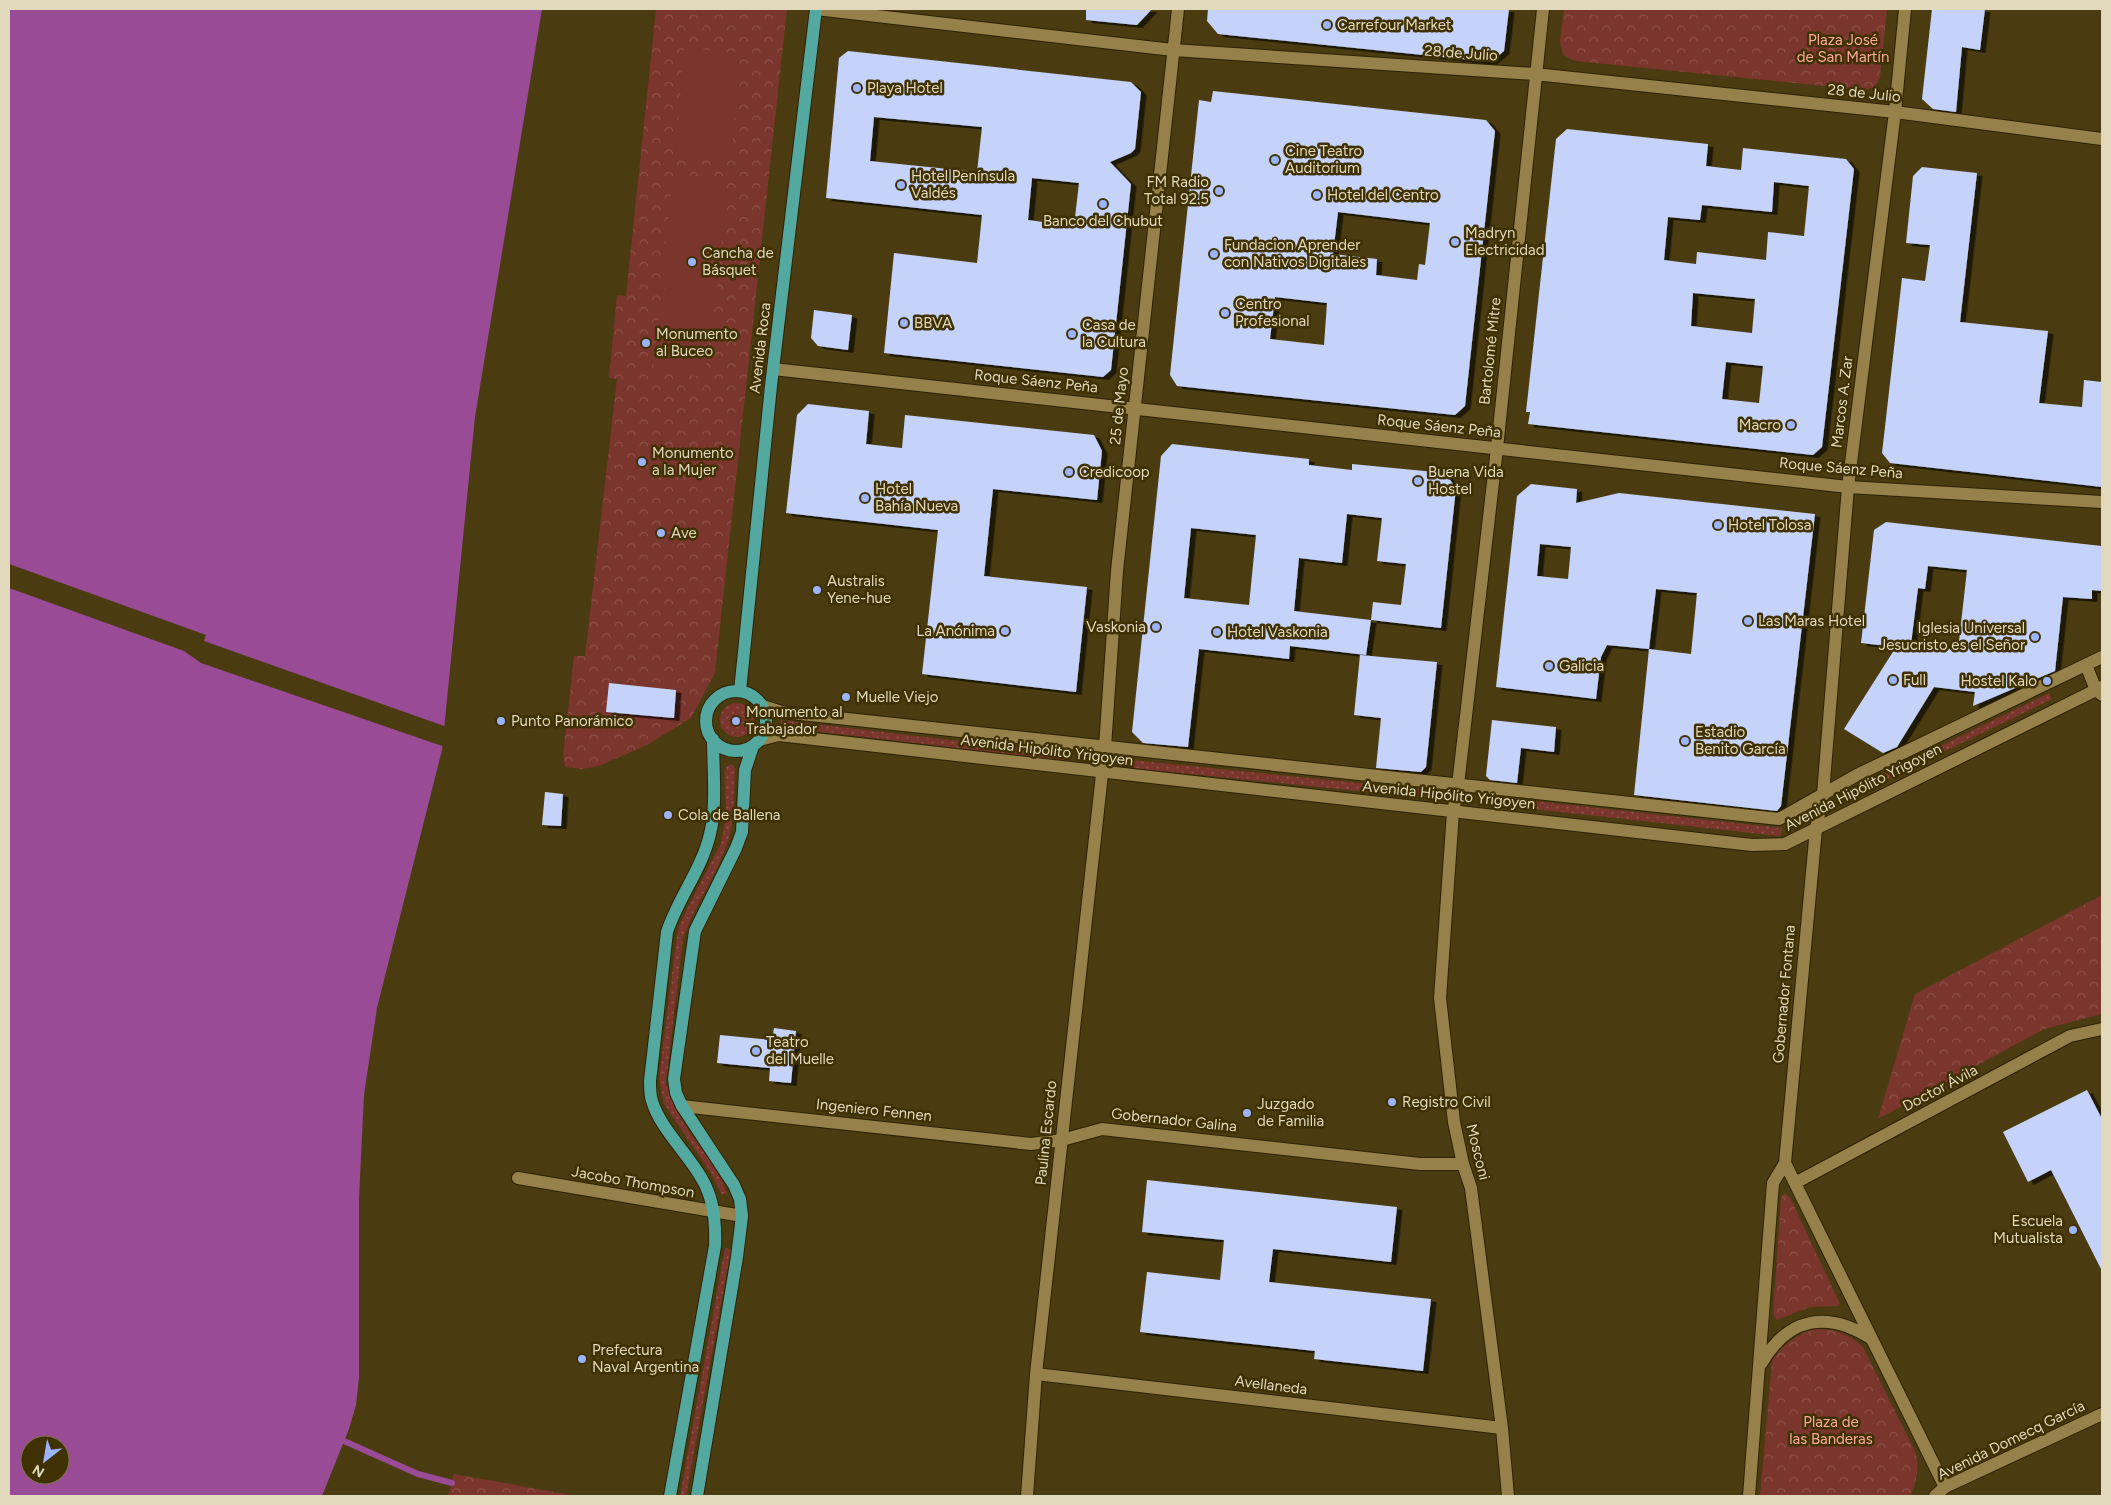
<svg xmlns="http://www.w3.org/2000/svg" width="2111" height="1505" font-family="Figtree,sans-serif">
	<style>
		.grass { fill: url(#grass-dots) }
		.park { fill: url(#park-crowns) }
		.garden { fill: #7a352c }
		.water { fill: #994b95; fill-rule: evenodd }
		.pier { fill: #4a3b10 }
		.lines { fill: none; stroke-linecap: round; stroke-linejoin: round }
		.stream { stroke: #994b95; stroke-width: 6 }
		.building { fill: #c5d3fb; fill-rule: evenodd; filter: url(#shadow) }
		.street-casing { stroke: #2d2205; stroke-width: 14 }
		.secondary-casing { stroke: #2d2205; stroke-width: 14 }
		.primary-casing { stroke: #2d2205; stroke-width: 14 }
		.street { stroke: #96814a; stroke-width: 12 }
		.secondary { stroke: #96814a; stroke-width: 12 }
		.primary { stroke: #53a9a0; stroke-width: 12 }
		.poi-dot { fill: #9bb4fd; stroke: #3f3103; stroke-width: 2 }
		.labels { text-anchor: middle; stroke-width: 5; stroke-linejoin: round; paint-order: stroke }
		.poi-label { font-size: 15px; fill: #e2d8bc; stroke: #3f3103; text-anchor: start }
		.park-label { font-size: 15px; fill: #fea99c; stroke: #3f3103 }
		.street-label { font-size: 15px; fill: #e2d8bc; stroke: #3f3103 }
	</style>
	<defs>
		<pattern id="grass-dots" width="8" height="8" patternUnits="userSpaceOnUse" patternTransform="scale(1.25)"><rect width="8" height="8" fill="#7a352c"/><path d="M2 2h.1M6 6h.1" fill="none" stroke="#8d5249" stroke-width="1.8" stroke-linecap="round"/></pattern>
		<pattern id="park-crowns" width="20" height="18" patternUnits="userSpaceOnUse" patternTransform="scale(1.25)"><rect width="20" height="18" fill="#7a352c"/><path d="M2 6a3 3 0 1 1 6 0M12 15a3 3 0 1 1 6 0" fill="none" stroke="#8d5249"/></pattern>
		<filter id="shadow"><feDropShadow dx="5.5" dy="3" stdDeviation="0" flood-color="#0009"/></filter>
	</defs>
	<rect width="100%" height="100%" fill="#4a3b10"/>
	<path class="grass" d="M2049 693 2052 699 1851 797 1849 791Z
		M720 720a17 17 0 1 1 34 0a17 17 0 1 1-34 0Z
		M781 720 1070 754 1069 761 780 727Z
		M1132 760 1429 790 1428 798 1132 768Z
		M729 765H733L735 769C734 792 735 819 728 841 717 875 695 904 683 938L666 1082C675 1125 712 1153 727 1193L722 1195 711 1173 664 1104 659 1078 676 943 679 926 687 909 721 843 726 817 725 772 726 767Z
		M1487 796 1782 828 1781 836 1486 804Z
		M725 1248 731 1249 686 1496H680Z"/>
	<path class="park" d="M656 9H787L715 673 691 718 647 745 599 766 582 769 565 767 563 756 574 656H585L617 379 609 378 617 295 626 296Z
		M1564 9H1887L1880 77 1875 87 1864 90 1575 61 1563 55 1560 42Z
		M2102 895V1014L2044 1029 1878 1119 1915 994Z
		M1784 1193 1790 1197 1840 1304 1838 1306 1810 1307 1777 1320 1773 1314 1781 1198Z
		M1815 1329C1836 1329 1848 1333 1863 1347L1915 1451C1920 1466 1917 1482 1910 1496H1760L1772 1361C1782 1345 1797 1334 1815 1329Z
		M454 1474 577 1496H446L449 1493Z"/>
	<path class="garden" d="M684 48 739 53 731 159 676 154Z
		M673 174 728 179 716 294 661 288Z
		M662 290 714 295 705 377 653 371Z"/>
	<path class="water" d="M9 9H542L475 417 442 750 377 1008 364 1095 359 1198V1378L356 1405 349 1429 322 1496H9ZM30 1445H60V1475H30Z"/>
	<path class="pier" d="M9 564 206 635 204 641 447 727 445 747 201 663 184 651 9 588Z"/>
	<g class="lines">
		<path class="stream" d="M344 1441 418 1474 452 1483"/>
	</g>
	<path class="building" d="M1086 9H1152L1137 25 1086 20Z
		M1208 9H1509L1504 51 1491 62 1218 34 1207 21Z
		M1932 9H1985L1980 50 1962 47 1956 112 1933 109 1922 99Z
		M848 51 1131 82 1141 92 1135 149 1131 153 1110 162 1131 184 1111 370 1103 377 884 353 894 253 977 263 982 215 826 198 839 58ZM874 117 982 127 977 172 870 161ZM1032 178 1079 183 1074 226 1028 220Z
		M1213 91 1486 120 1495 131 1465 406 1455 415 1177 386 1170 375 1199 100 1211 102ZM1338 212 1430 223 1425 265 1419 264 1417 280 1376 275 1377 259 1333 254ZM1275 297 1327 303 1324 345 1270 339Z
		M1567 129 1708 144 1706 166 1741 170 1743 148 1846 159 1854 169 1822 447 1813 455 1528 424 1530 412H1526L1556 139ZM1774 182 1809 186 1804 236 1768 232 1766 260 1697 252 1696 264 1664 260 1668 217 1700 220 1702 205 1772 212ZM1693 293 1755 299 1752 333 1691 326ZM1726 362 1763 366 1759 403 1722 399Z
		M1922 167 1977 173 1960 322 2048 331 2039 403 2082 407 2084 380 2102 382V487L1890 463 1882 453 1902 278 1925 281 1930 245 1906 243 1913 176Z
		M814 310 852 315 848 350 818 346 811 338Z
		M808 404 869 411 866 444 902 448 905 415 1094 435 1102 451 1097 500 993 489 984 576 1087 587 1076 692 922 674 938 530 786 513 797 415Z
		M1172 444 1309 459V465L1352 470V464L1445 473 1456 488 1441 628 1371 620 1366 655 1290 646 1289 659 1199 649 1188 747 1143 743 1132 732 1161 456ZM1347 514 1382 518 1377 561 1406 564 1401 605 1373 602 1371 620 1294 611 1299 558 1342 563ZM1191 528 1256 535 1249 605 1184 598Z
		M1531 484 1577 489 1576 503 1619 493 1815 514 1781 806 1777 811 1634 795 1649 649 1607 645 1601 657 1596 699 1496 687 1517 496ZM1540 544 1571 547 1568 579 1537 576ZM1656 589 1697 593 1691 654 1649 649Z
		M1886 522 2102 546V591L2092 590V599L2063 597 2055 671 1973 706 1975 692 1934 687 1897 747 1883 753 1844 729 1896 647 1861 643 1874 530ZM1928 566 1967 570 1958 650 1911 644 1918 588 1925 589Z
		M1360 655 1437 662 1426 767 1421 772 1376 768 1381 718 1354 715Z
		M609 683 676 690 674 718 606 712Z
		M1492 720 1556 727 1554 752 1521 748 1517 783 1490 780 1486 776Z
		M545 792 563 794 561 826 542 825Z
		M774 1028 796 1031 791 1083 769 1081 770 1068 717 1063 720 1035 772 1040Z
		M2087 1090 2102 1119V1271L2051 1170 2028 1182 2003 1132Z
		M1147 1180 1397 1207 1391 1262 1273 1249 1269 1282 1431 1299 1423 1371 1314 1359 1315 1351 1140 1332 1147 1272 1220 1280 1224 1240 1142 1232Z"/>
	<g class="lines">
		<g class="street-casing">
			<path id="street" d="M816 9 1173 50 1535 74 1895 112 2102 139
				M773 369 1848 487 2102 502
				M2086 665 2096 690 2102 695
				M682 1106 1031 1144 1062 1140 1102 1129 1420 1164H1463
				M1785 1163 1945 1487
				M518 1178 742 1216
				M1795 1183 2070 1036 2102 1029
				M1761 1364C1788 1317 1827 1310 1872 1339
				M1036 1374 1502 1428
				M1027 1496 1036 1374 1105 747 1117 571 1178 9
				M1508 1496 1502 1428 1471 1188 1463 1164 1454 1122 1440 998 1453 812 1458 785 1497 448 1543 9
				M1749 1496 1773 1183 1785 1163 1816 829 1823 794 1848 487 1895 112 1905 9"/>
		</g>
		<g class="secondary-casing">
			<path id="secondary" d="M763 706 782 712 1779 819 1857 775 2102 657
				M759 740 779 735 1752 845 1785 844 2102 687
				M1935 1496 1945 1487 2102 1414"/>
		</g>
		<g class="primary-casing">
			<path id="primary" d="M740 691 771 386 816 9
				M706 721a30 30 0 1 1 60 0a30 30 0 1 1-60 0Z
				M670 1496 715 1246C716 1223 714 1199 702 1179 687 1152 661 1130 652 1101 650 1095 650 1088 650 1081L667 932C678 898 702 869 710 834 717 808 713 767 713 739
				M697 1496 737 1257 742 1216 740 1199 734 1185 682 1106 676 1093 674 1079 695 931 736 848 742 832 745 770 753 746"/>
		</g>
		<use href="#street" class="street"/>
		<use href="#secondary" class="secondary"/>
		<use href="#primary" class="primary"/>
	</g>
	<g class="poi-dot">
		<circle cx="1327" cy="25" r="5"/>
		<circle cx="857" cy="88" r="5"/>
		<circle cx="1275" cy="160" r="5"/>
		<circle cx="901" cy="185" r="5"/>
		<circle cx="1219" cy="191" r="5"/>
		<circle cx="1317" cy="195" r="5"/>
		<circle cx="1103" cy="204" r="5"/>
		<circle cx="1455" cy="242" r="5"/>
		<circle cx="1214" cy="254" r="5"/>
		<circle cx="692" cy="262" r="5"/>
		<circle cx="1225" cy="313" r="5"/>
		<circle cx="904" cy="323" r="5"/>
		<circle cx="1072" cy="334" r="5"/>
		<circle cx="646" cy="343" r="5"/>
		<circle cx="1791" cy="425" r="5"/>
		<circle cx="642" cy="462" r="5"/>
		<circle cx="1069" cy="472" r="5"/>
		<circle cx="1418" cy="481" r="5"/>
		<circle cx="865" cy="498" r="5"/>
		<circle cx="1718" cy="525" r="5"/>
		<circle cx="661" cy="533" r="5"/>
		<circle cx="817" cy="590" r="5"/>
		<circle cx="1748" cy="621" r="5"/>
		<circle cx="1156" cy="627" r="5"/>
		<circle cx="1005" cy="631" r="5"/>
		<circle cx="1217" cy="632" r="5"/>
		<circle cx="2035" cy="637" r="5"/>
		<circle cx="1549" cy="666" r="5"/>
		<circle cx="1893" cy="680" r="5"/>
		<circle cx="2047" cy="681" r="5"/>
		<circle cx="846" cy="697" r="5"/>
		<circle cx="501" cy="721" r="5"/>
		<circle cx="736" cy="721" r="5"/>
		<circle cx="1685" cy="741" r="5"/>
		<circle cx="668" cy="815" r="5"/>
		<circle cx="756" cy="1051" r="5"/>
		<circle cx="1392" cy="1102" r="5"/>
		<circle cx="1247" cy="1113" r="5"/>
		<circle cx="2073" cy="1230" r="5"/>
		<circle cx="582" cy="1359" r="5"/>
	</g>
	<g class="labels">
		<g class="poi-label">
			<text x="1337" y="30">Carrefour Market</text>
			<text x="867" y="93">Playa Hotel</text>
			<text x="1285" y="156">Cine Teatro<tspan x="1285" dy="17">Auditorium</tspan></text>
			<text x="911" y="181">Hotel Península<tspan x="911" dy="17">Valdés</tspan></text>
			<text x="1209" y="187" text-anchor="end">FM Radio<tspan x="1209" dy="17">Total 92.5</tspan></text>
			<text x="1327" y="200">Hotel del Centro</text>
			<text x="1103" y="226" text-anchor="middle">Banco del Chubut</text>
			<text x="1465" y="238">Madryn<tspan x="1465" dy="17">Electricidad</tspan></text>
			<text x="1224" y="250">Fundacion Aprender<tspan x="1224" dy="17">con Nativos Digitales</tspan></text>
			<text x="702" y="258">Cancha de<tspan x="702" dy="17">Básquet</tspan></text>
			<text x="1235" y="309">Centro<tspan x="1235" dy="17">Profesional</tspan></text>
			<text x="914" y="328">BBVA</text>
			<text x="1082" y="330">Casa de<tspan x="1082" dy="17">la Cultura</tspan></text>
			<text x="656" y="339">Monumento<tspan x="656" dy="17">al Buceo</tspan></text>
			<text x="1781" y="430" text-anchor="end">Macro</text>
			<text x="652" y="458">Monumento<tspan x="652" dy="17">a la Mujer</tspan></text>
			<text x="1079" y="477">Credicoop</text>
			<text x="1428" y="477">Buena Vida<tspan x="1428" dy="17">Hostel</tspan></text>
			<text x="875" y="494">Hotel<tspan x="875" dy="17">Bahía Nueva</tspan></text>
			<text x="1728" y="530">Hotel Tolosa</text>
			<text x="671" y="538">Ave</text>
			<text x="827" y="586">Australis<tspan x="827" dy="17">Yene-hue</tspan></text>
			<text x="1758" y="626">Las Maras Hotel</text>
			<text x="1146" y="632" text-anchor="end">Vaskonia</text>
			<text x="2025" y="633" text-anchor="end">Iglesia Universal<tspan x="2025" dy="17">Jesucristo es el Señor</tspan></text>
			<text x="995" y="636" text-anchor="end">La Anónima</text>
			<text x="1227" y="637">Hotel Vaskonia</text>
			<text x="1559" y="671">Galicia</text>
			<text x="1903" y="685">Full</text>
			<text x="2037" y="686" text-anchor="end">Hostel Kalo</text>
			<text x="856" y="702">Muelle Viejo</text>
			<text x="746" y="717">Monumento al<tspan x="746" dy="17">Trabajador</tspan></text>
			<text x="511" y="726">Punto Panorámico</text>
			<text x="1695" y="737">Estadio<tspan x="1695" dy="17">Benito García</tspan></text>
			<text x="678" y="820">Cola de Ballena</text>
			<text x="766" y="1047">Teatro<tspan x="766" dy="17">del Muelle</tspan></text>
			<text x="1402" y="1107">Registro Civil</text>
			<text x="1257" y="1109">Juzgado<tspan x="1257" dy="17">de Familia</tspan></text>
			<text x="2063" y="1226" text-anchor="end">Escuela<tspan x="2063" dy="17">Mutualista</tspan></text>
			<text x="592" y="1355">Prefectura<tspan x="592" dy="17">Naval Argentina</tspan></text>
		</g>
		<g class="park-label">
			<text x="1843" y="45">Plaza José<tspan x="1843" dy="17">de San Martín</tspan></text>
			<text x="1831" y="1427">Plaza de<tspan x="1831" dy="17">las Banderas</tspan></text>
		</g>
		<g class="street-label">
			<text transform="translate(1461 53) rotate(4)" y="5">28 de Julio</text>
			<text transform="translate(1864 93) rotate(6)" y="5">28 de Julio</text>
			<text transform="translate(760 348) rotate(-83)" y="5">Avenida Roca</text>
			<text transform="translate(1490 351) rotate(-84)" y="5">Bartolomé Mitre</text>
			<text transform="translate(1036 381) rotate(6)" y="5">Roque Sáenz Peña</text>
			<text transform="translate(1842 402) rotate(-83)" y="5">Marcos A. Zar</text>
			<text transform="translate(1119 406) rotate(-84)" y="5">25 de Mayo</text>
			<text transform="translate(1439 426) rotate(6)" y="5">Roque Sáenz Peña</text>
			<text transform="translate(1841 468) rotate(5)" y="5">Roque Sáenz Peña</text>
			<text transform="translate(1047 750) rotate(7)" y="5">Avenida Hipólito Yrigoyen</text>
			<text transform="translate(1863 787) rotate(-27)" y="5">Avenida Hipólito Yrigoyen</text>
			<text transform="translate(1449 795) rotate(6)" y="5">Avenida Hipólito Yrigoyen</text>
			<text transform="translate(1784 994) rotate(-85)" y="5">Gobernador Fontana</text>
			<text transform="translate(1940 1088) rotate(-28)" y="5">Doctor Ávila</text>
			<text transform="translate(874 1110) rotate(6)" y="5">Ingeniero Fennen</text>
			<text transform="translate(1174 1120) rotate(6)" y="5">Gobernador Galina</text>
			<text transform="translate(1046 1133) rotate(-84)" y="5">Paulina Escardo</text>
			<text transform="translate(1478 1152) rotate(76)" y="5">Mosconi</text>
			<text transform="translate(633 1182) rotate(10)" y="5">Jacobo Thompson</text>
			<text transform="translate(1271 1385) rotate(7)" y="5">Avellaneda</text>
			<text transform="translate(2011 1440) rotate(-26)" y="5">Avenida Domecq García</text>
		</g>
	</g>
	<rect width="2111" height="1505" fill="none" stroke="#e2d8bc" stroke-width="20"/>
	<g transform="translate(45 1460) rotate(211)"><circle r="24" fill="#3f3103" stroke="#80744d"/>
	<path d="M0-4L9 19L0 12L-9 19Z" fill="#9bb4fd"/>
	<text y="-8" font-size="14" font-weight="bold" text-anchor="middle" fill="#e2d8bc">N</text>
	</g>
</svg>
